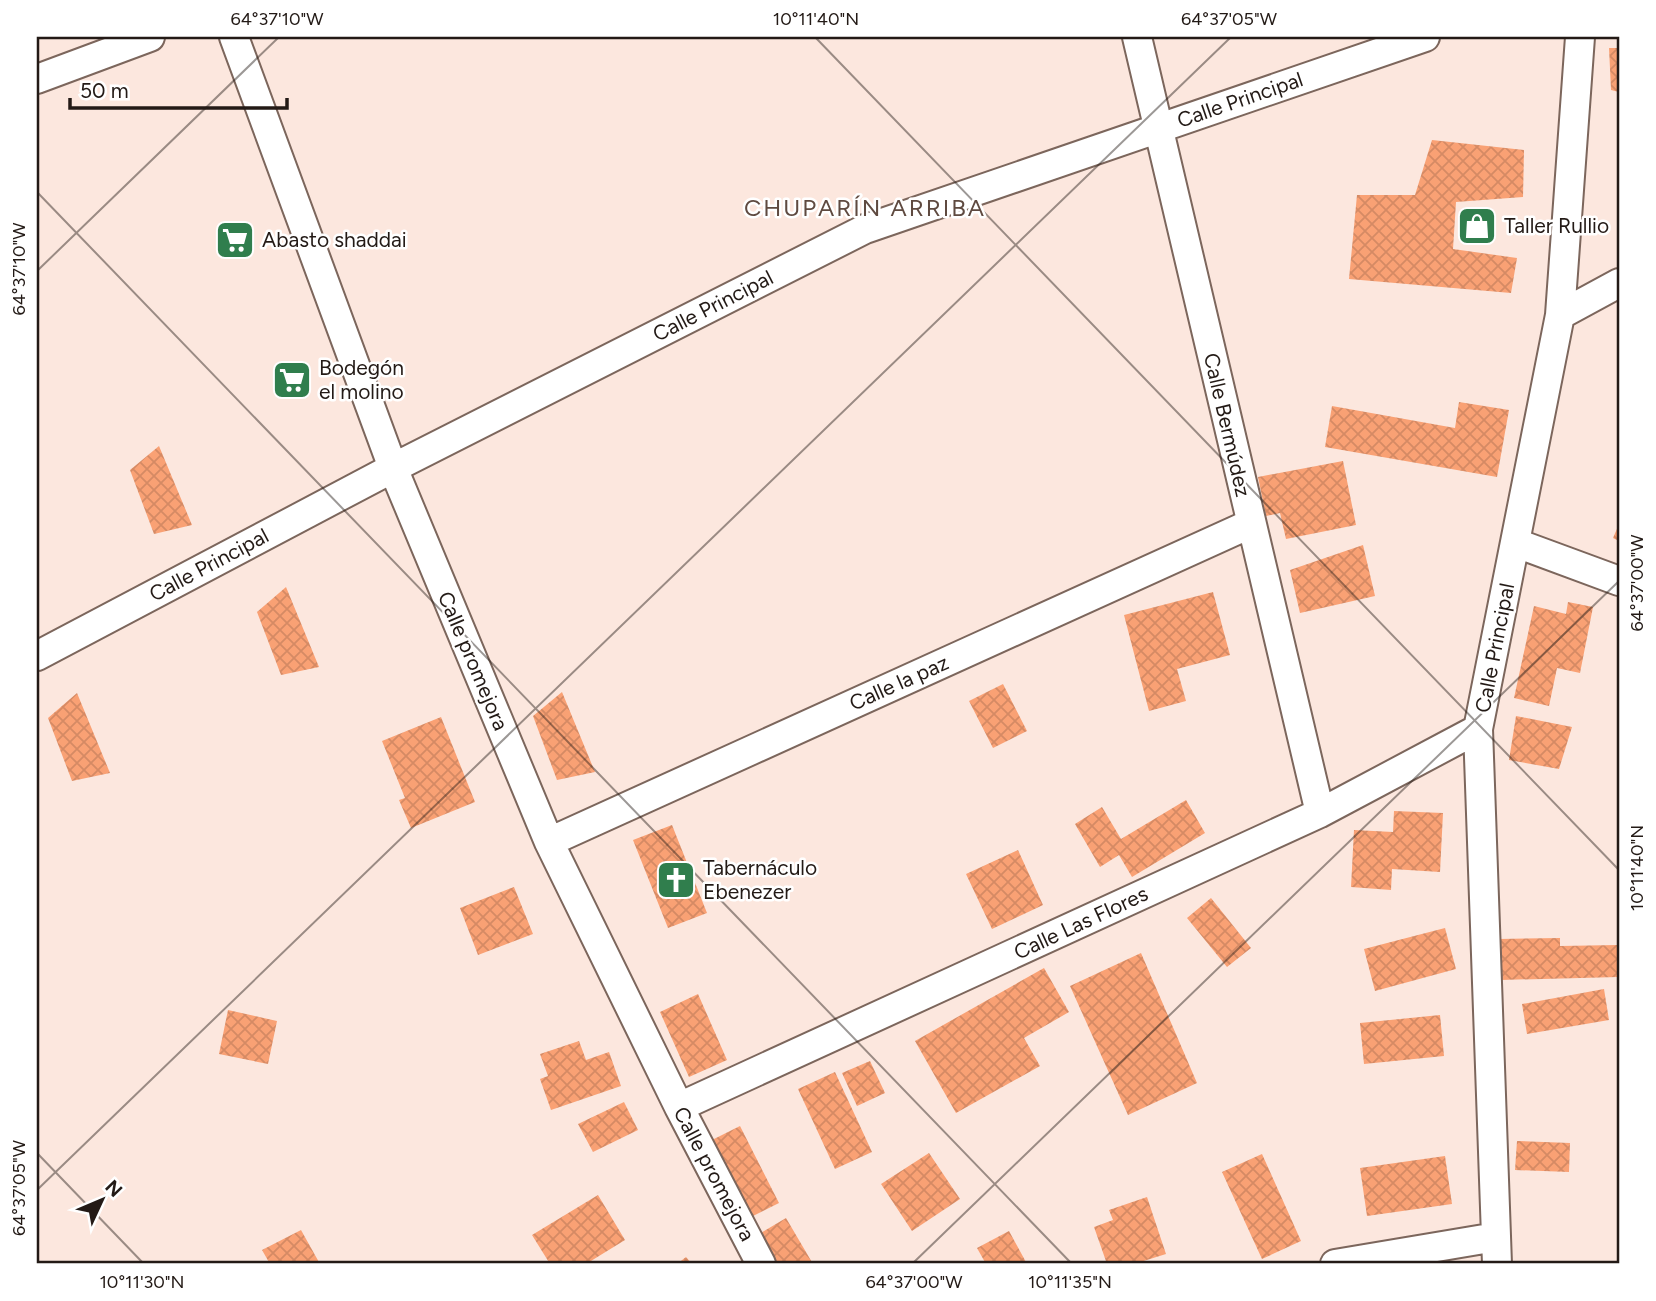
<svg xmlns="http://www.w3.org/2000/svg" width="1656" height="1301" font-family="Figtree,sans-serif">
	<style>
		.building { fill: url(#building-cross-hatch) }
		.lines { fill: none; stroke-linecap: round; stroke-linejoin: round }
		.street-casing { stroke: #7c665c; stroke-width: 32 }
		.street { stroke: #fff; stroke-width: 28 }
		.ticks { fill: none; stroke: #231a16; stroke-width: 2; stroke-opacity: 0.45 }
		.labels { text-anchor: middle; stroke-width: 5; stroke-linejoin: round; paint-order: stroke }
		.street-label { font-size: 21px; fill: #231a16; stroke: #fff }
		.poi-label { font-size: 21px; fill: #231a16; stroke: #fff; text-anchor: start }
		.quarter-label { font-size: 24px; letter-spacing: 2px; fill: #5f4a40; stroke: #fff }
		.neatline { fill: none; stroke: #231a16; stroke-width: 2.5 }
		.ticks-label { font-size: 18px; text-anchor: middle; fill: #231a16 }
	</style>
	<defs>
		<pattern id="building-cross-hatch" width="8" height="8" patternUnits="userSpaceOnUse" patternTransform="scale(1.75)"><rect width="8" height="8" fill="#f9a174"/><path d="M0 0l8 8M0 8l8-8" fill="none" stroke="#d58a64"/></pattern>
	</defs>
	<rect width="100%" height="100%" fill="#fce7de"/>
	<path class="building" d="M1609 48H1619V92L1611 90Z
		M1432 140 1524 150 1523 197 1456 202 1453 249 1517 258 1511 293 1349 279 1357 195H1415Z
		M1459 402 1509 410 1497 477 1325 447 1332 406 1455 428Z
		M159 446 192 525 154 534 130 470Z
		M1343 461 1356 525 1286 539 1280 513 1266 516 1258 477Z
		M1619 524V541L1613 538Z
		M1363 545 1375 596 1300 613 1290 570Z
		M286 587 319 667 281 675 257 612Z
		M1213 592 1230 655 1177 669 1186 701 1149 711 1124 615Z
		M1568 602 1593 607 1580 673 1557 668 1549 706 1514 698 1534 606 1566 614Z
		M1003 684 1027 731 993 748 969 701Z
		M562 692 595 772 557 780 533 716Z
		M77 693 110 773 72 781 48 718Z
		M1516 716 1572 727 1559 769 1509 760Z
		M441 717 475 802 411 828 399 800 405 798 382 741Z
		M1186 800 1205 833 1132 877 1119 855 1100 867 1075 824 1102 807 1121 839Z
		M1394 811 1443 813 1440 872 1392 869 1391 890 1351 887 1354 830 1393 832Z
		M672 825 707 913 668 928 633 840Z
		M1018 850 1043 905 992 929 966 874Z
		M514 887 533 934 478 955 460 908Z
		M1211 898 1251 948 1227 967 1187 918Z
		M1445 928 1456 969 1375 991 1364 949Z
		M1560 938V946L1617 945 1618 977 1501 980 1499 939Z
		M1141 953 1197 1083 1128 1115 1070 986Z
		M1044 968 1069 1012 1024 1038 1040 1066 956 1113 915 1041Z
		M1604 989 1609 1020 1527 1034 1522 1004Z
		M698 994 727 1060 689 1077 660 1012Z
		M228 1010 277 1021 268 1064 219 1054Z
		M1440 1015 1444 1056 1364 1064 1360 1023Z
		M579 1041 586 1060 609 1052 621 1086 551 1110 540 1079 548 1076 540 1054Z
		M870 1061 885 1093 857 1106 842 1073Z
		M835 1072 872 1152 835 1169 798 1089Z
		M624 1102 638 1130 593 1152 578 1124Z
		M740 1126 779 1203 743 1221 704 1144Z
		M1517 1141 1570 1143 1569 1172 1515 1170Z
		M929 1153 960 1199 912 1231 881 1184Z
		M1262 1154 1301 1241 1262 1259 1222 1172Z
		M1445 1156 1452 1204 1367 1216 1360 1168Z
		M598 1195 625 1240 586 1264H550L532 1235Z
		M1147 1197 1166 1254 1134 1264H1107L1094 1227 1113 1220 1109 1210Z
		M786 1218 813 1264H770L754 1237Z
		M301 1230 320 1264H270L262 1250Z
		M1009 1231 1027 1264H986L977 1248Z
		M686 1257 692 1264H677Z"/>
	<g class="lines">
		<g class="street-casing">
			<path id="street" d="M234 37 393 468 549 842 679 1107 761 1264
				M1137 37 1320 813
				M37 79 150 37
				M1560 315 1619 283
				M1516 543 1619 581
				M37 656 393 468 865 229 1425 37
				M549 842 1250 524
				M679 1107 1320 813 1478 729
				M1335 1264 1496 1237
				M1497 1264 1478 729 1560 315 1580 37"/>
		</g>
		<use href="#street" class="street"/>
	</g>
	<path class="ticks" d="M815 37 1619 870M37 192 1072 1264M37 271 279 37M37 1153 144 1264M37 1190 1231 37M912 1264 1619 581"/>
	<defs>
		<g id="shop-square" transform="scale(2.0125)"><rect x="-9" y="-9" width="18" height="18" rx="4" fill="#307e4d" stroke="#fff"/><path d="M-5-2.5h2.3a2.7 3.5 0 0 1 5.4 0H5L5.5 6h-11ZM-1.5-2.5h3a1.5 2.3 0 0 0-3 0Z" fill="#fff"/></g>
		<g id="supermarket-square" transform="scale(2.0125)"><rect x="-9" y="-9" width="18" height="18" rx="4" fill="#307e4d" stroke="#fff"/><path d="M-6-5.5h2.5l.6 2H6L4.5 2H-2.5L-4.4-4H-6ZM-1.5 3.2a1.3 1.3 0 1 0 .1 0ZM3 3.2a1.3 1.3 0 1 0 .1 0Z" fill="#fff"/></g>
		<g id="church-square" transform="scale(2.0125)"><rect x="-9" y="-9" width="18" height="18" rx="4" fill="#307e4d" stroke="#fff"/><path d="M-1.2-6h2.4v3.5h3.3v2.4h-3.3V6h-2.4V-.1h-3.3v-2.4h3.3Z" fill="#fff"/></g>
	</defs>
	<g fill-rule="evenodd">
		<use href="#shop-square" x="1477" y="226"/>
		<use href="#supermarket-square" x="235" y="240"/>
		<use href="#supermarket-square" x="292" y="380"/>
		<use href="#church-square" x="676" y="880"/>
	</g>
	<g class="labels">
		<g class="street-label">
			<text transform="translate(1240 100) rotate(-19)" y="7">Calle Principal</text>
			<text transform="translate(713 306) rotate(-27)" y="7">Calle Principal</text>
			<text transform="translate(1227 425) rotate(77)" y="7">Calle Bermúdez</text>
			<text transform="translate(209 565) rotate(-28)" y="7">Calle Principal</text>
			<text transform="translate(1495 648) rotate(-79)" y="7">Calle Principal</text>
			<text transform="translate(473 661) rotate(67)" y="7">Calle promejora</text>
			<text transform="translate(899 683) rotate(-24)" y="7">Calle la paz</text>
			<text transform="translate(1081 923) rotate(-25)" y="7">Calle Las Flores</text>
			<text transform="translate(714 1174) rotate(62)" y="7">Calle promejora</text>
		</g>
		<g class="poi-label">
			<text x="1504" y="233">Taller Rullio</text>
			<text x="262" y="247">Abasto shaddai</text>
			<text x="319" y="375">Bodegón<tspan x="319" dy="24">el molino</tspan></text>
			<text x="703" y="875">Tabernáculo<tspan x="703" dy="24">Ebenezer</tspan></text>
		</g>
		<g class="quarter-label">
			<text x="865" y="216">CHUPARÍN ARRIBA</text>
		</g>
	</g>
	<rect width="1656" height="1301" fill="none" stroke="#ffffff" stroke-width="77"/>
	<g transform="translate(102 1200) rotate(46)" stroke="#ffffff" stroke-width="5" paint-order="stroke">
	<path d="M0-5L12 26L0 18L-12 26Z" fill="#231a16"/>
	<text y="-10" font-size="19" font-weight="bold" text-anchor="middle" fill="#231a16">N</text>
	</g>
	<path d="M70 98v10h217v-10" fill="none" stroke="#231a16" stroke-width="3.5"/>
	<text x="80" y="98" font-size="21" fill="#231a16" stroke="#ffffff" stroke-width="5" paint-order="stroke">50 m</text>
	<rect x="38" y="38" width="1580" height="1224" class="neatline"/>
	<g class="ticks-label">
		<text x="277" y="25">64°37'10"W</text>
		<text x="816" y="25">10°11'40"N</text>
		<text x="1229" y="25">64°37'05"W</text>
		<text transform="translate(19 269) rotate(-90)" y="6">64°37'10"W</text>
		<text transform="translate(1637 583) rotate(-90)" y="6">64°37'00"W</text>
		<text transform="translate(1637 868) rotate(-90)" y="6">10°11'40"N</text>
		<text transform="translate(19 1188) rotate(-90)" y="6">64°37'05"W</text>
		<text x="142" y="1288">10°11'30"N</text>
		<text x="914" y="1288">64°37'00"W</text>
		<text x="1070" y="1288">10°11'35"N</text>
	</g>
</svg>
